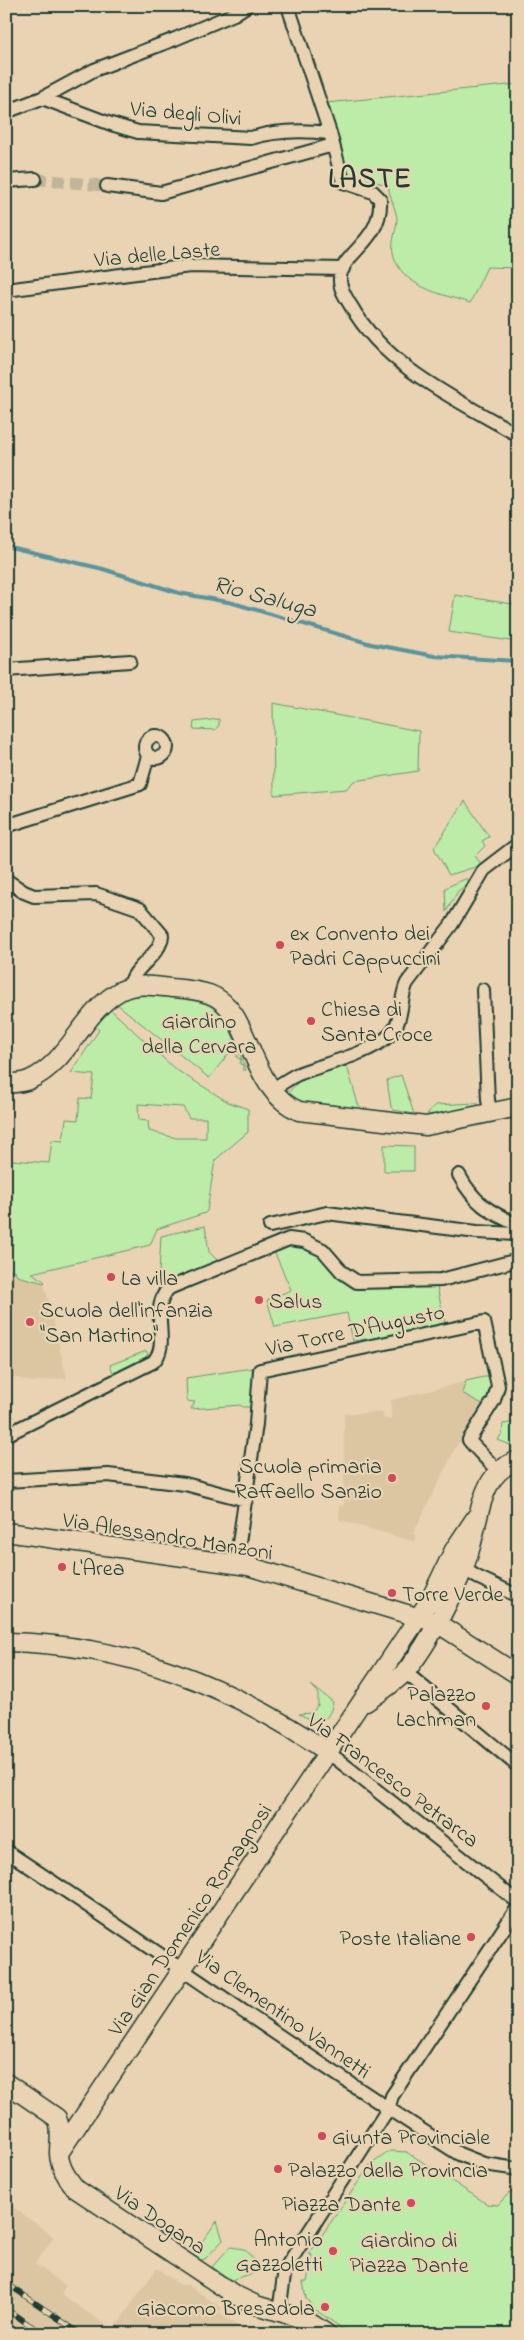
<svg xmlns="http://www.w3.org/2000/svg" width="524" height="2340" font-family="'Indie Flower',sans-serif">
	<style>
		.built { fill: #dcc6a2 }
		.green { fill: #bdeba8; stroke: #6e946e; fill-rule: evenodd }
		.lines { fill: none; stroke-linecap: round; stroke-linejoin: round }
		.stream { stroke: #5a939c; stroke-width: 4 }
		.street-tunnel { stroke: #c1b599; stroke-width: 12; stroke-dasharray: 12 6; stroke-linecap: butt }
		.street-casing { stroke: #1f3d34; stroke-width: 16 }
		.secondary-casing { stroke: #1f3d34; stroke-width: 21 }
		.street { stroke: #e9d3b2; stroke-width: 12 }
		.secondary { stroke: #e9d3b2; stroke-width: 18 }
		.rail-casing { stroke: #1f3d34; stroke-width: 5.5 }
		.rail { stroke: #e9d3b2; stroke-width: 4; stroke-dasharray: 11; stroke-linecap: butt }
		.poi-dot { fill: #d1495b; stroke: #e9d3b2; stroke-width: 2 }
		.labels { text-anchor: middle; stroke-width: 4.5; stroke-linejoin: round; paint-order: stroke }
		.street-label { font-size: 22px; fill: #1f3d34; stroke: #e9d3b2 }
		.poi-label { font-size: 22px; fill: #1f3d34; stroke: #e9d3b2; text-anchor: start }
		.park-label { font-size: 22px; fill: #27463a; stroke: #e9d3b2 }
		.water-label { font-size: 24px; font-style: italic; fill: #294b45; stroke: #e9d3b2 }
		.district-label { font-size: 28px; font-weight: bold; letter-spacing: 1px; fill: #1f3d34; stroke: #e9d3b2 }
	</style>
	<rect width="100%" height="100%" fill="#e9d3b2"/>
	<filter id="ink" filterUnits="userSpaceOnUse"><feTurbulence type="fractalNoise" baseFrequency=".02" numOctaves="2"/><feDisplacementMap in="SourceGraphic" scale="10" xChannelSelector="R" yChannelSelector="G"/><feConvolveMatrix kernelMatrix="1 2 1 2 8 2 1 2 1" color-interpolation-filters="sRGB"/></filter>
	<g filter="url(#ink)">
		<path class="built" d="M6 1270H15L17 1276 44 1283 67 1378 31 1382 6 1375Z
			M484 1377 495 1387 464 1442 458 1443 413 1534 416 1536 415 1542 339 1520V1506H343L344 1503V1414L383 1412V1418L391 1419V1400Z
			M6 2202 54 2237 35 2264 66 2286 61 2294 113 2330 157 2268 180 2285H188L222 2308 219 2312 245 2331V2334H6Z"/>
		<path class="green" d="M518 84V268L487 267 470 303C442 294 400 287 393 253 391 241 397 229 397 218 396 211 389 194 388 185L352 176 345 170 326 103Z
			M455 595 518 605V642L449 632Z
			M273 703 419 731 418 771 354 781 346 789 274 795Z
			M219 719V725L215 730 193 729 194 722Z
			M465 801 489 837 482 841 485 846 475 856 482 865 449 875 434 848Z
			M465 879H468V884L458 891 446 912 445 888Z
			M151 995C171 998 206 997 220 1014 233 1029 238 1052 246 1070H243V1065L240 1064 241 1059 237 1058V1055L230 1052 209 1078 117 1004 124 997Z
			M110 1009 175 1069 228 1102 248 1109V1132L215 1160 207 1211 205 1213 157 1229 150 1245 32 1273 45 1282 44 1283 17 1276 15 1270H6V1167H10L12 1160 49 1163 52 1140 63 1141 66 1119 78 1120 80 1098 91 1099 94 1075 71 1073 99 1030 95 1026ZM138 1104 183 1107 189 1118H206V1138H176L149 1131 148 1121 139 1120Z
			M347 1066 358 1104 365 1113 308 1109 288 1095C296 1075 329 1071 347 1066Z
			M401 1075 414 1114 394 1110 391 1107 387 1080Z
			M477 1103 480 1110 445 1115 427 1114 435 1105Z
			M384 1145 414 1146V1171H384Z
			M205 1226 209 1252 218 1261C196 1270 174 1275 158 1294L161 1236Z
			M294 1244 317 1251 342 1280 436 1283 446 1327 353 1341 347 1313 275 1327 267 1300 291 1290 273 1249Z
			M146 1351 148 1354 142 1365 115 1377 110 1365Z
			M252 1368 254 1387 253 1407H243L240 1405 191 1409 195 1402 187 1401 186 1378Z
			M484 1377H490L493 1380 488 1407 462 1393 466 1381Z
			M518 1422V1446L512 1448 510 1445 498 1440 502 1433 503 1424Z
			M311 1685 333 1702C328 1726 317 1723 299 1714L312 1713 318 1705V1692Z
			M390 2151 407 2152 487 2204 498 2205 510 2192H518V2334H350L313 2308 306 2298 303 2282H307L312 2255 309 2254 370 2165Z
			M217 2221 223 2240 205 2259 200 2260 193 2254Z
			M230 2247 244 2249 261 2267 257 2272 231 2280 212 2267Z"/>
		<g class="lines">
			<path class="stream" d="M6 546 103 569 179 593 233 603 371 644 434 656 518 661"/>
			<path class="street-tunnel" d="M35 179 107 186"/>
			<g class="street-casing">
				<path id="street" d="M288 6 330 133 343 182 373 192 380 199C383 241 341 253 340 278 339 288 346 298 351 306 386 368 458 400 518 435
					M42 98 111 124 138 132 251 138C276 130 304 130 330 133
					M6 112 42 98 94 70 175 39 234 14 246 6
					M6 181 35 179
					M107 186 161 193 333 145
					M6 290 190 266 343 269
					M6 670 130 661
					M145 747a11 11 0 1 1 22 0a11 11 0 1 1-22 0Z
					M6 826 140 784 148 756
					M6 880 24 892 34 896 96 894 114 900 140 909 162 935C161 956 133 966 130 986
					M483 990 488 1100 491 1114
					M271 1090C280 1085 289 1078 298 1074 322 1064 382 1052 395 1028 403 1015 400 997 407 983L452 924 484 870 518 844
					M459 1175C474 1203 489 1212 518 1225
					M270 1226 327 1213 477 1232 518 1234
					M6 1435 153 1362C172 1344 148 1309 169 1288L289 1239 304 1241 323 1250 342 1272 357 1282 441 1280 518 1260
					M6 1481 108 1475 185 1484 246 1500
					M236 1564 256 1424 260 1370 484 1322 498 1386 494 1400 469 1440C471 1444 492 1464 497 1471
					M458 1565 477 1577 518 1596
					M405 1672 518 1766
					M328 1752 518 1902
					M6 1851C158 1951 305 2057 459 2154L484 2164 518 2169
					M279 2312 285 2269 388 2109 392 2096 518 1907"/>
			</g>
			<g class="secondary-casing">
				<path id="secondary" d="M6 1084C13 1083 22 1083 29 1080 70 1062 82 1012 120 991 137 982 154 986 172 988 184 989 198 990 209 994 253 1009 247 1089 299 1111L426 1126 518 1107
					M6 1532 248 1566 437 1623 518 1675
					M6 1642C127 1644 229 1685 328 1752
					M366 1702C379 1693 395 1683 406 1671 425 1648 440 1620 453 1592 460 1578 467 1562 471 1546 481 1512 480 1474 518 1460
					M6 2083 57 2118C62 2129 59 2141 59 2153 59 2167 68 2179 76 2189L235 2295 256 2305 306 2320 327 2334
					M59 2153 430 1600 454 1550 476 1517"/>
			</g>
			<use href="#street" class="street"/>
			<use href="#secondary" class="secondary"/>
			<g class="rail-casing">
				<path id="rail" d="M6 2283 81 2334
					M6 2309 43 2334"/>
			</g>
			<use href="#rail" class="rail"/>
		</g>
	</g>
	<g class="poi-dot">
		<circle cx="280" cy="945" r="5"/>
		<circle cx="311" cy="1021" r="5"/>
		<circle cx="111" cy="1277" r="5"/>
		<circle cx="259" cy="1300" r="5"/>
		<circle cx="30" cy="1322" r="5"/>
		<circle cx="392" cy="1478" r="5"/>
		<circle cx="62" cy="1567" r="5"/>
		<circle cx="392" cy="1593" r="5"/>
		<circle cx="486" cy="1706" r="5"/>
		<circle cx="471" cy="1937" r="5"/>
		<circle cx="322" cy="2136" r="5"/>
		<circle cx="278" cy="2169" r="5"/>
		<circle cx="411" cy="2203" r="5"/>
		<circle cx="333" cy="2251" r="5"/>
		<circle cx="325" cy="2307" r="5"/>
	</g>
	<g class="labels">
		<g class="street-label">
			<text transform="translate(186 112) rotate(5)" y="8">Via degli Olivi</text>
			<text transform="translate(157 253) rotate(-5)" y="8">Via delle Laste</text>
			<text transform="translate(355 1329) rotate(-12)" y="8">Via Torre D'Augusto</text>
			<text transform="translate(168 1535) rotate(9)" y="8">Via Alessandro Manzoni</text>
			<text transform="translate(394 1779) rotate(37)" y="8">Via Francesco Petrarca</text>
			<text transform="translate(189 1919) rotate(-56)" y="8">Via Gian Domenico Romagnosi</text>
			<text transform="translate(284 2013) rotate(35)" y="8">Via Clementino Vannetti</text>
			<text transform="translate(161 2219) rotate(34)" y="8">Via Dogana</text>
		</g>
		<g class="poi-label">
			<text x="290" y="940">ex Convento dei<tspan x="290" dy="25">Padri Cappuccini</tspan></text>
			<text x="321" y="1016">Chiesa di<tspan x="321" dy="25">Santa Croce</tspan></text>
			<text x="121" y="1285">La villa</text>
			<text x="269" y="1308">Salus</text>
			<text x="40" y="1317">Scuola dell'infanzia<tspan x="40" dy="25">"San Martino"</tspan></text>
			<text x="382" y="1473" text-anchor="end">Scuola primaria<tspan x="382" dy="25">Raffaello Sanzio</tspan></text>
			<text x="72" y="1575">L'Area</text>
			<text x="402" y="1601">Torre Verde</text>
			<text x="476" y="1701" text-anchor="end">Palazzo<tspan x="476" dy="25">Lachman</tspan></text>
			<text x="461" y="1945" text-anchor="end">Poste Italiane</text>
			<text x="332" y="2144">Giunta Provinciale</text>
			<text x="288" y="2177">Palazzo della Provincia</text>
			<text x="401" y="2211" text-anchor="end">Piazza Dante</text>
			<text x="323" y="2246" text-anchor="end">Antonio<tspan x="323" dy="25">Gazzoletti</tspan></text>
			<text x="315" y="2315" text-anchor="end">Giacomo Bresadola</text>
		</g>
		<g class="park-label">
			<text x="199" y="1028">Giardino<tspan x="199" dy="25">della Cervara</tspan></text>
			<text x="409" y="2247">Giardino di<tspan x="409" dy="25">Piazza Dante</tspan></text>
		</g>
		<g class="water-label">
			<text transform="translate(265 596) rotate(15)" y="8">Rio Saluga</text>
		</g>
		<g class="district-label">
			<text x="370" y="187">LASTE</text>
		</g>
	</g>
	<rect width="524" height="2340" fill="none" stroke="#e9d3b2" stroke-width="25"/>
	<rect x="12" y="12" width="499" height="2315" fill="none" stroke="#1f3d34" stroke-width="2" filter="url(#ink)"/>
</svg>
